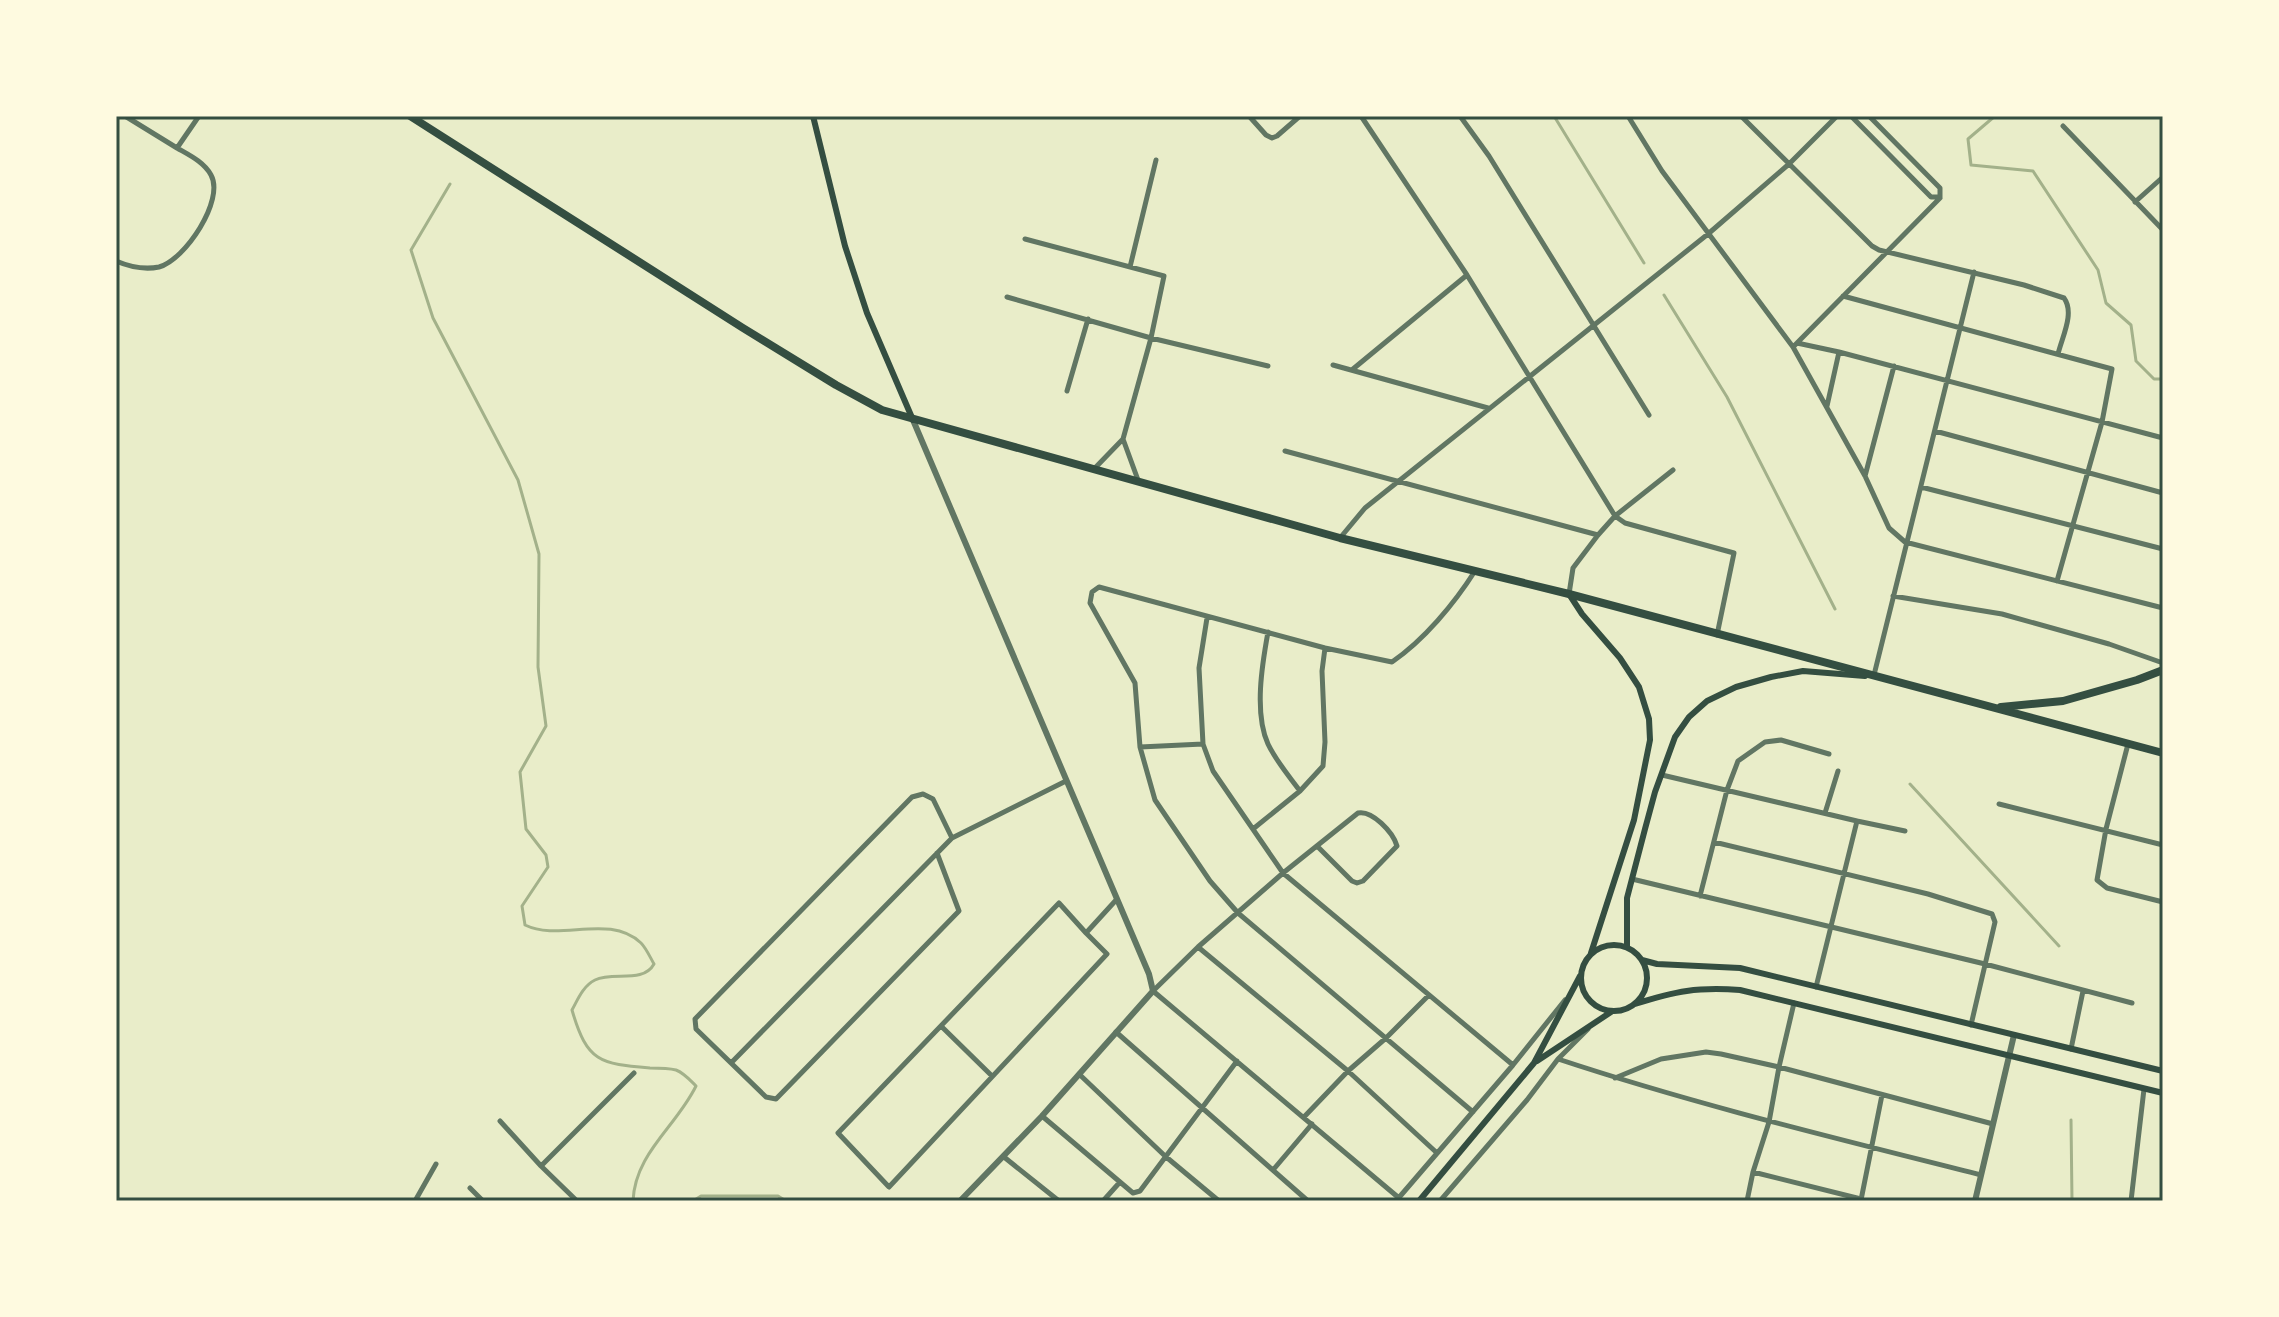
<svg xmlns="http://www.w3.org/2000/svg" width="2279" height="1317" font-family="Helvetica,sans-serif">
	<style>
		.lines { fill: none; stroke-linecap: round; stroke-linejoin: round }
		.stream { stroke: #a3b18a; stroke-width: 3 }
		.minor { stroke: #617663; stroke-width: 5 }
		.tertiary { stroke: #617663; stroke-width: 6 }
		.secondary { stroke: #344e41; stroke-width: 6 }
		.trunk { stroke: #344e41; stroke-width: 8 }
		.neatline { fill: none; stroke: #344e41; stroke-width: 3 }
	</style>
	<rect width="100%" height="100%" fill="#e9edc9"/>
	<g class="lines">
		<path class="stream" d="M1554 116 1644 263
			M1995 116 1968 139 1971 165 2033 171 2098 270 2106 303 2131 325 2136 361 2154 379H2163
			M450 184 411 250 433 318 518 480 539 554 538 667 546 726 520 772 526 829 546 855 548 867 522 906 525 925C560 942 609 913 641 943 646 948 650 957 654 964 643 984 613 971 595 980 583 986 578 999 572 1010 587 1062 600 1064 650 1068 658 1068 668 1068 676 1070 684 1073 690 1080 696 1086 676 1127 635 1153 633 1201
			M1664 295 1727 397 1835 609
			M1910 784 2059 946
			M2071 1120 2072 1201
			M693 1201 701 1196H778L786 1201"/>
		<path class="minor" d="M125 116 177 148
			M1249 116 1266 135 1272 138 1277 136 1300 116
			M1361 116 1467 275 1615 516 1625 523 1734 553 1717 635
			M1460 116 1489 156 1649 415
			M1628 116 1662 171 1793 347 1865 476 1889 528 1905 542 2163 608
			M1741 116 1872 246 1879 250 2024 285 2064 298C2075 313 2062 337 2058 354
			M1851 116 1931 197H1940V188L1869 116
			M2063 126 2163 230
			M2135 202 2163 177
			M1025 239 1164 276 1151 338 1123 439 1138 480
			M116 261C130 267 144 270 159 267 185 260 225 200 211 175 204 162 189 155 177 148L199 116
			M1130 267 1156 160
			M1843 296 2112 369 2102 422 2057 581
			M1007 297 1151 338 1268 366
			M1797 343 1940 198
			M1793 347 1797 343 1839 352 2163 438
			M1333 365 1488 408
			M1353 369 1467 275
			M1067 391 1088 319
			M1827 406 1839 352
			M1935 431 2163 493
			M1285 451 1598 535
			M1094 469 1123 439
			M1865 476 1894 366
			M1921 487 2163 549
			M1340 538 1365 508 1708 234 1789 164 1837 116
			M1569 594 1573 568 1598 535 1615 516 1673 470
			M1893 596 2002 614 2109 644 2163 663
			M1207 618 1199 668 1203 744 1213 771 1283 873 1513 1065
			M1268 632C1262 665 1254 713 1268 744 1276 761 1289 776 1300 791
			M1874 675 1974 272
			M2128 744 2106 829 2097 880 2107 888 2163 902
			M1140 747 1203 744
			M1662 775 1857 821 1905 831
			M116 789V805
			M1999 804 2163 845
			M1825 813 1838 771
			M1253 829 1300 791 1323 766 1325 742 1322 671 1325 648
			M1714 842 1928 894 1992 914 1995 922 1971 1025
			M1318 847 1352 881 1357 883 1363 881 1397 846C1393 832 1372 810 1358 813L1283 873 1198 947 1153 991 1399 1198
			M937 853 959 911 776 1099 766 1097 696 1029 695 1019 912 797 923 794 933 799 952 838
			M1632 879 1985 964 2132 1003
			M1700 896 1727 790 1738 761 1765 742 1781 740 1829 754
			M1086 933 1107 954 889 1187 838 1133 1059 903 1086 933 1117 899
			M1198 947 1348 1071 1437 1153
			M1816 987 1857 821
			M941 1026 992 1076
			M1116 1032 1308 1201
			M2071 1049 2083 991
			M1558 1059C1697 1105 1839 1139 1981 1175
			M732 1062 952 838 1066 781
			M1079 1074 1165 1156 1219 1201
			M1615 1078 1661 1059 1706 1052 1721 1054 1779 1067 1993 1124
			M1473 1112 1238 913 1210 881 1155 800 1140 747 1135 683 1090 603 1092 592 1099 587 1325 648 1392 662C1424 640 1454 604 1475 571
			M1042 1116 1120 1182
			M1304 1117 1348 1071 1386 1038 1429 995
			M500 1121 541 1166 577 1201
			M1004 1157 1059 1201
			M541 1166 634 1073
			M1273 1170 1312 1124
			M1753 1172 1869 1201
			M470 1188 483 1201
			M1861 1200 1882 1095
			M415 1201 436 1164
			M755 1201H769
			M1103 1201 1120 1182 1133 1193 1140 1191 1237 1061
			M1396 1201 1513 1065 1565 1000
			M1440 1201 1527 1100 1558 1059 1588 1029
			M1747 1201 1753 1172 1769 1122 1779 1067 1794 1003
			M2131 1201 2144 1089"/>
		<path class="tertiary" d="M913 420 1149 974 1153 991 1042 1116 960 1201
			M1975 1201 2014 1035"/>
		<path class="secondary" d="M813 116 845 246 867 313 913 420
			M1569 594 1582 614 1620 658 1639 687 1649 719 1650 740 1634 820 1591 953
			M1581 978a33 33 0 1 1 66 0a33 33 0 1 1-66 0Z
			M1627 947V898L1645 829 1655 792 1675 737 1689 717 1707 701 1736 687 1771 677 1803 671 1865 676
			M1642 960 1657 964 1740 968 2163 1071
			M1635 1004C1676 991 1697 987 1740 990L2163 1093
			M1537 1061 1611 1012
			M1419 1201 1534 1063 1580 976"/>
		<path class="trunk" d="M410 116 743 328 836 385 882 410 1340 538 1569 594 2163 753
			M2001 707 2063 701 2137 680 2163 670"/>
	</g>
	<rect width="2279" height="1317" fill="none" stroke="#fefae0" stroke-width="236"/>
	<rect x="118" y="118" width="2043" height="1081" class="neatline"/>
</svg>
